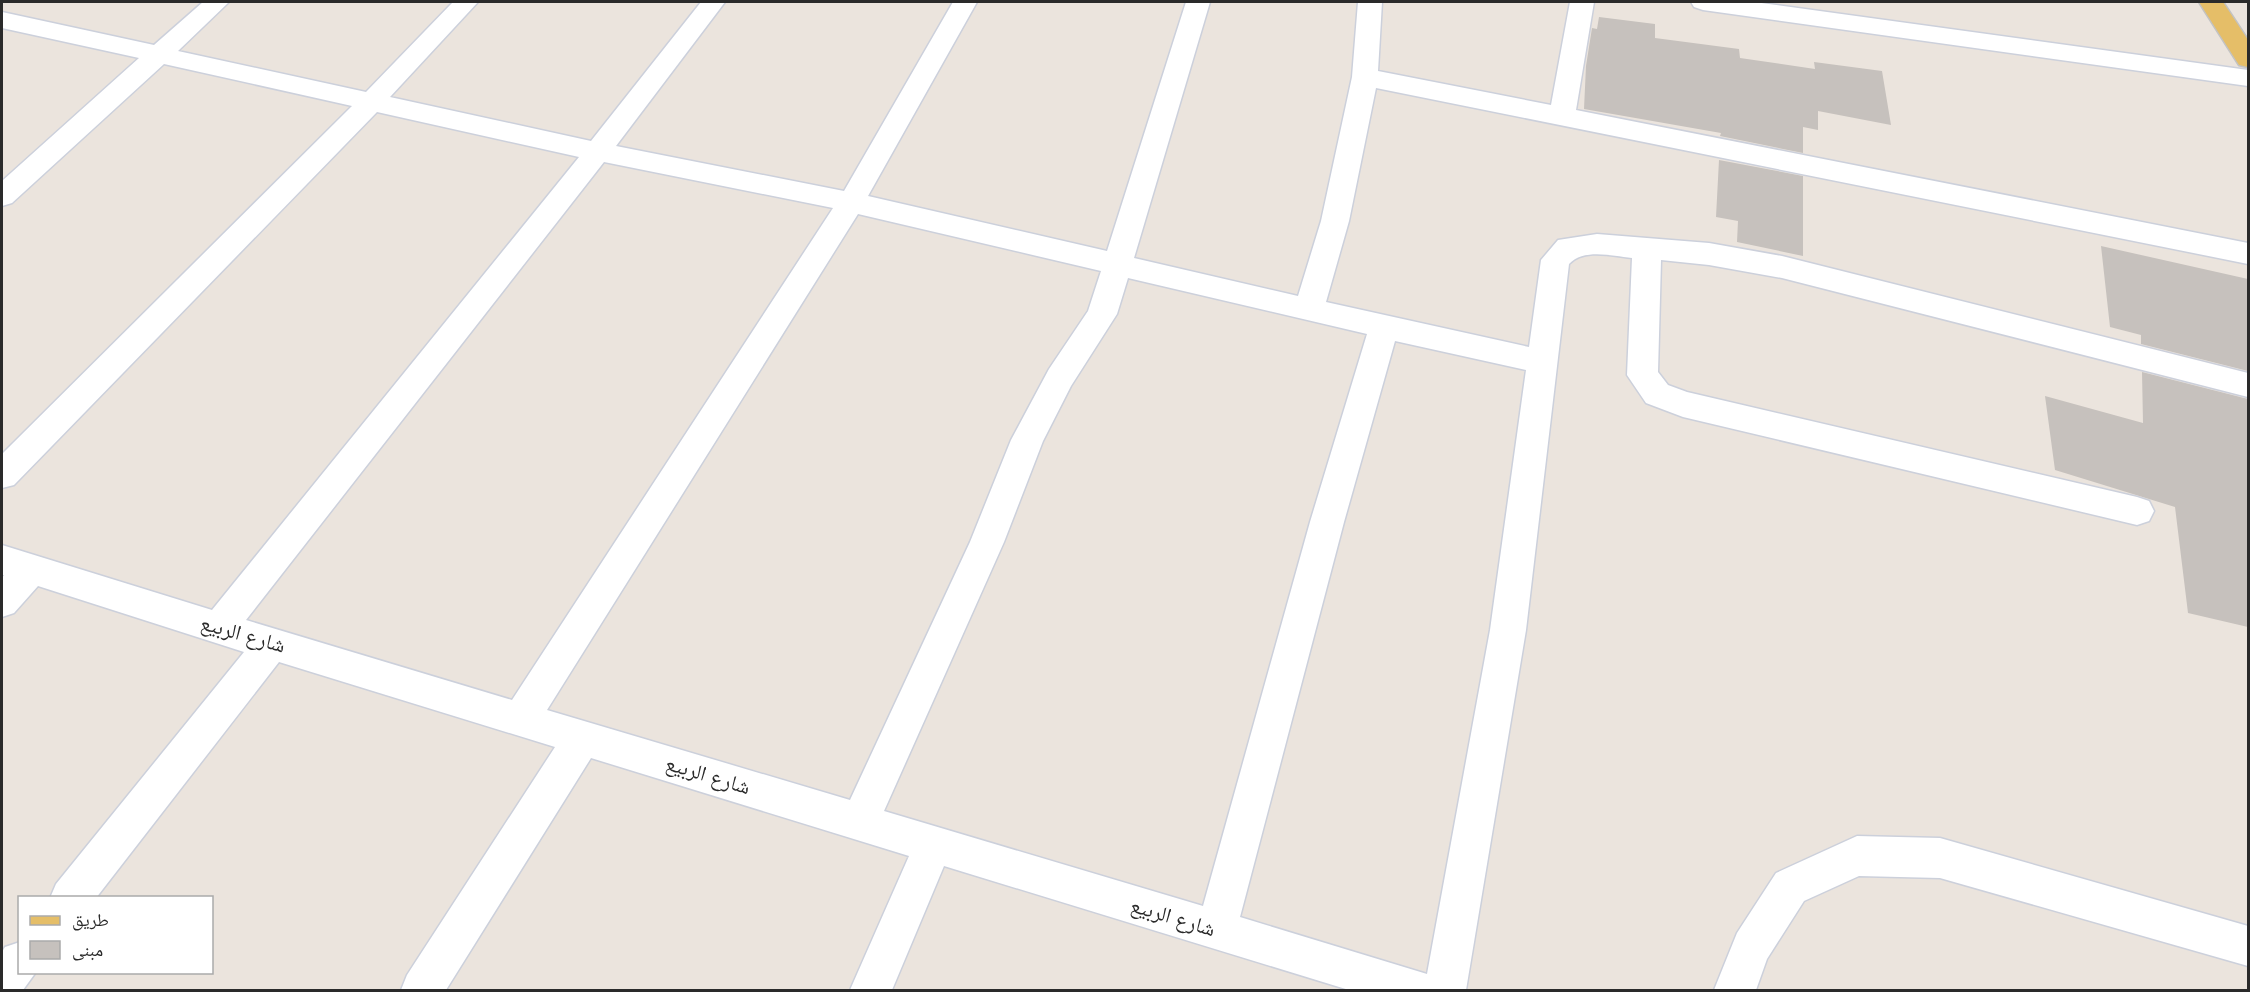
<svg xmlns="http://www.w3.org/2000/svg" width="2250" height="992" font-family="Inter,'Noto Naskh Arabic',sans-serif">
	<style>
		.building { fill: #c6c1bd }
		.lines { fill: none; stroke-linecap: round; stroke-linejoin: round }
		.minor-casing { stroke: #ccd0db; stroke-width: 3 }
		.primary-casing { stroke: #c3c3c3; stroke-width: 3 }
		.minor { fill: #fff; fill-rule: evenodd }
		.primary { fill: #e5be68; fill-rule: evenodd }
		.labels { text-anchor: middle; stroke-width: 4.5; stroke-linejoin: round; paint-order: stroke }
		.street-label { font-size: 21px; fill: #2a2a2a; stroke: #fff }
	</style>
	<rect width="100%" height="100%" fill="#ebe4dd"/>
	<path class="building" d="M1599 17 1655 24V38L1739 49 1740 58 1815 69 1814 62 1882 71 1891 125 1818 111V130L1803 127V153L1720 136 1721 133 1584 109 1586 66 1592 28 1597 29Z
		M1719 160 1803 176V256L1737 242 1738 221 1716 217Z
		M2101 246 2248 279V371L2141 344V335L2110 327Z
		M2142 372 2248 399V627L2188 613 2175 507 2055 470 2045 396 2143 423Z"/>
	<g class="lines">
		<g class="minor-casing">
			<path id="minor" d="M203 2H229L178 51 366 92 453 2H478L390 97 591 141 701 2H725L616 146 844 191 953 2H977L868 196 1107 251 1186 2H1210L1134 258 1298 296 1321 221 1352 77 1358 2H1382L1378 71 1551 105 1570 2H1594L1576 110 2248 243V264L1376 88 1349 221 1326 302 1529 347 1541 260 1558 240 1597 234 1709 243 1782 256 2248 373V397L1782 278 1709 265 1661 260 1658 372 1668 385 1687 392 2137 497 2149 501 2154 511 2149 521 2137 525 1683 417 1646 403 1627 375 1632 258C1612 256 1584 248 1569 264L1526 630 1466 990H1349L944 866 892 990H850L909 856 591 758 446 990H401L407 975 555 747 279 662 96 898H50L56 884 244 652 38 586 14 613 2 617V578L4 575H2V545L212 610 579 157 377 112 14 485 2 488V454L352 106 164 64 12 203 2 206V181L139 58 2 28V12L154 45ZM604 162 833 208 512 700 246 620ZM858 214 1101 271 1088 311 1049 369 1011 440 970 542 850 800 547 710ZM1128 278 1367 334 1310 522 1203 906 884 811 1004 542 1043 441 1071 386 1117 314ZM1395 341 1526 370 1490 630 1427 974 1240 917 1344 522Z
				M1691 2H1754L2248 70V86L1703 10 1694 7Z
				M1857 836 1940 838 2248 926V966L1940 878 1859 876 1804 901 1767 959 1756 990H1714L1737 933 1776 873Z
				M20 942V972H36L23 990H2V952L5 947Z"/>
		</g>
		<g class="primary-casing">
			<path id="primary" d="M2199 2H2223L2248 40V67L2239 65Z"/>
		</g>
		<use href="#minor" class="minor"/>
		<use href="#primary" class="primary"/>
	</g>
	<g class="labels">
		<g class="street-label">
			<text transform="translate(243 634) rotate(16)" y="7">شارع الربيع</text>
			<text transform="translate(708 775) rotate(17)" y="7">شارع الربيع</text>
			<text transform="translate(1173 917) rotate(17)" y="7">شارع الربيع</text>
		</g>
	</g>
	<rect width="2250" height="992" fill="none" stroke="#2a2a2a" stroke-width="6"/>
	<rect x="18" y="896" width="195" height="78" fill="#ffffff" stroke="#aaaaaa" stroke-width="1.5"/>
	<rect x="30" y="916" width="30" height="9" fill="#e5be68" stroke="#aaaaaa" stroke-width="1.5"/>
	<text x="72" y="926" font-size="18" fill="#2a2a2a">طريق</text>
	<rect x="30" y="941" width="30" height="18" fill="#c6c1bd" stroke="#aaaaaa" stroke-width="1.5"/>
	<text x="72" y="956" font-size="18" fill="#2a2a2a">مبنى</text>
</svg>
